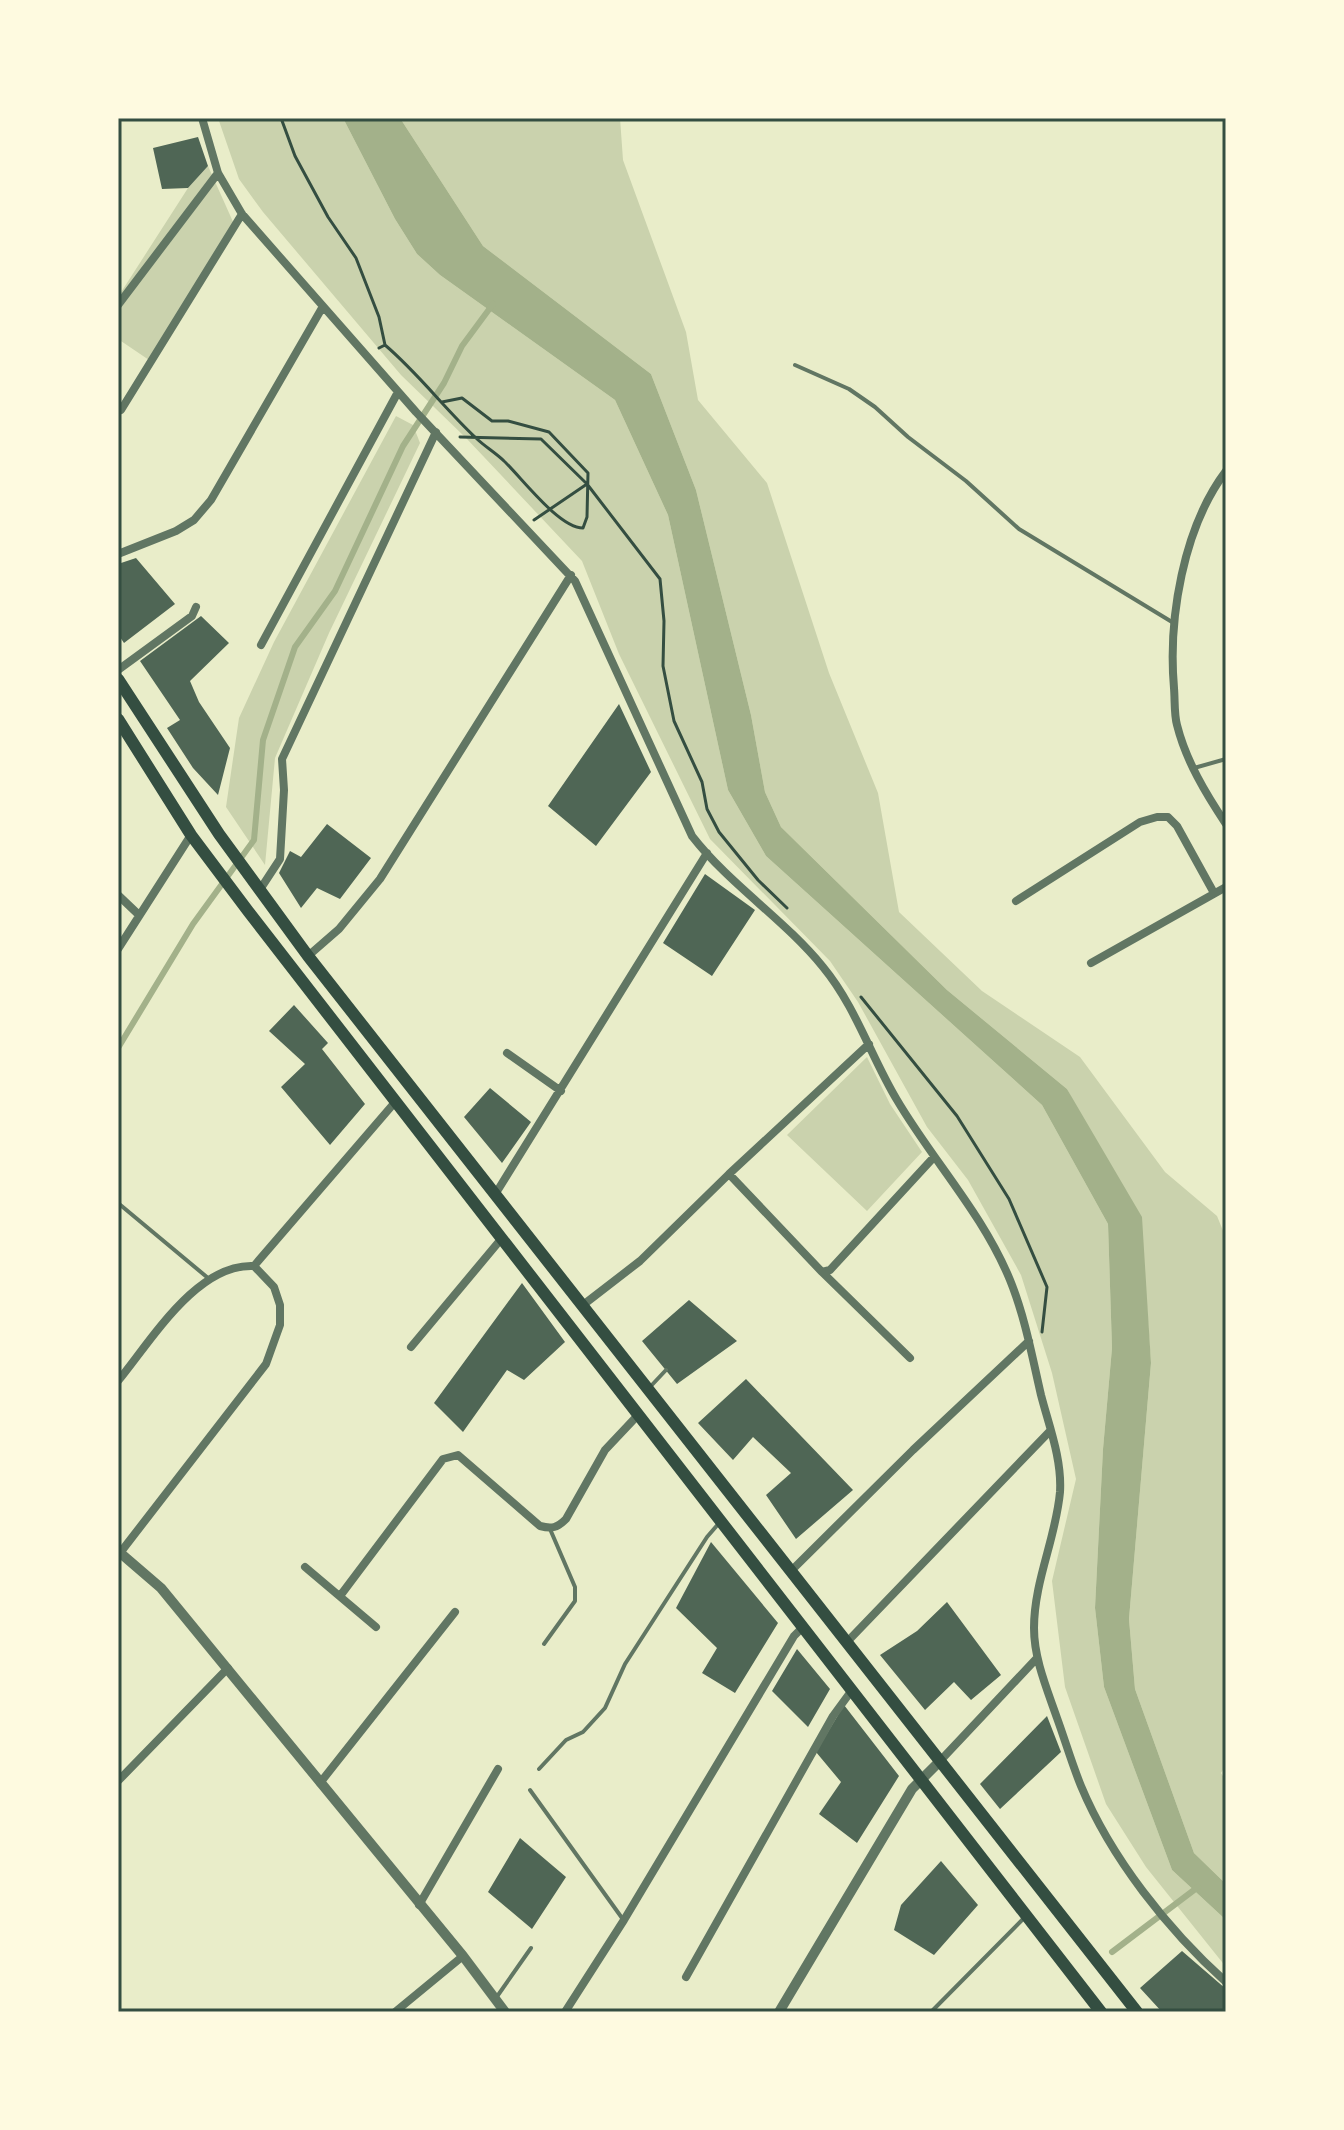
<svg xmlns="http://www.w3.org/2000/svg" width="1344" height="2130" font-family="'Roboto Condensed',sans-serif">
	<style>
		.green { fill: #cad2ad }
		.water { fill: #a3b18a }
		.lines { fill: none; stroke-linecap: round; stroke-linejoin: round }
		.stream { stroke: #a3b18a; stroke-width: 6 }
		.building { fill: #4f6655 }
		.path { stroke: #344e41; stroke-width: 3 }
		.service { stroke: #617663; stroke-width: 4 }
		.minor { stroke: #617663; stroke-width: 8 }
		.tertiary { stroke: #617663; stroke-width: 10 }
		.primary { stroke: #344e41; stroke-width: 12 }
		.neatline { fill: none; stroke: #344e41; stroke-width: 3 }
	</style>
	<rect width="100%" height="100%" fill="#e9edc9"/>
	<path class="green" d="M218 118H343L395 219 417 254 440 275 615 400 668 515 728 790 766 856 1042 1105 1108 1224 1112 1348 1103 1449 1095 1608 1104 1687 1172 1870 1226 1920V1967L1146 1867 1106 1804 1065 1687 1052 1581 1076 1479 1052 1373 1021 1275 968 1180 927 1127 858 1002 830 961 710 839 619 654 582 561 467 439 401 375 263 212 239 179Z
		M400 118H620L623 160 686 332 698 400 767 483 829 673 878 793 899 912 982 991 1080 1057 1165 1172 1217 1216 1226 1238V1765L1221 1773 1226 1781V1884L1194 1853 1135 1689 1129 1619 1151 1363 1142 1239 1067 1089 947 990 781 827 765 792 751 715 696 490 651 374 483 246Z
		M208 166 234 224 149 360 118 339V297L188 188Z
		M396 416 413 425 420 443 329 633 275 758 265 865 226 807 239 718 274 642Z
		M867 1057 890 1104 922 1152 867 1211 787 1135Z"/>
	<path class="water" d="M343 118H400L483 246 651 374 696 490 751 715 765 792 781 827 947 990 1067 1089 1142 1217 1151 1363 1129 1619 1135 1689 1194 1853 1226 1884V1920L1172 1870 1104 1687 1095 1608 1103 1449 1112 1348 1108 1224 1042 1105 766 856 728 790 668 515 615 400 440 275 417 254 395 219Z"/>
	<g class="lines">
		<path class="stream" d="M118 1048 193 924 254 840 263 740 295 647 335 591 403 446 444 383 462 346 493 304
			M1112 1952 1198 1887"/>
	</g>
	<path class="building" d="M198 137 208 166 188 188 162 189 153 148Z
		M136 558 175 604 124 643 118 634V564Z
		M201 616 229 643 190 681 199 702 230 748 218 795 193 768 167 728 180 720 140 661Z
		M619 704 651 772 596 846 548 806Z
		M327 824 371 858 340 899 317 888 301 908 279 873 290 851 301 857Z
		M705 874 755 910 712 976 663 943Z
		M294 1005 328 1043 322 1049 365 1104 330 1145 281 1087 305 1064 269 1031Z
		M490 1088 531 1122 502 1163 464 1117Z
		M522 1283 565 1342 524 1380 507 1370 463 1432 434 1403Z
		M689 1300 737 1341 677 1384 642 1341Z
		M746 1379 853 1490 796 1539 766 1495 791 1473 753 1437 733 1460 698 1423Z
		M711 1542 778 1623 735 1693 702 1673 717 1648 676 1608Z
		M947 1602 1001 1675 971 1700 954 1682 925 1710 880 1655 917 1631Z
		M797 1649 830 1689 808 1727 772 1691Z
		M844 1705 899 1776 857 1843 819 1814 841 1782 816 1752Z
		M1047 1716 1061 1752 1000 1809 980 1784Z
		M520 1838 566 1877 532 1929 488 1892Z
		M941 1861 978 1905 934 1955 894 1930 901 1905Z
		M1182 1951 1226 1989V2012H1162L1140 1988Z"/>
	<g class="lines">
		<path class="path" d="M281 118 295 156 328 217 356 258 379 317 385 345 379 348
			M385 345C418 373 444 408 476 438 484 446 496 453 504 461 522 478 559 528 583 528L587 517 588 473 549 432 508 421H492L462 398 442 402
			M460 437 541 439 587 484 660 579 664 621 663 666 674 721 702 782 707 809 719 832 758 880 787 908
			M534 520 587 484
			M861 997 957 1116 1009 1199 1047 1287 1042 1332"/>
		<path class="service" d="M795 365 849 389 875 407 908 437 966 481 1019 529 1172 622
			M1194 768 1226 759
			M118 1203 208 1278
			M650 1387 666 1370
			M544 1644 575 1601V1587L550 1529
			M539 1769 566 1740 583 1732 605 1708 625 1664 707 1537 720 1522
			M530 1790 622 1918
			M496 1998 531 1948
			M931 2012 1025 1917"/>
		<path class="minor" d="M202 118 218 173 242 214 416 412 575 581 692 836C730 885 784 919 823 967 856 1007 871 1057 897 1100 933 1161 983 1214 1010 1280 1025 1317 1032 1356 1041 1395 1049 1426 1062 1459 1060 1492 1056 1538 1034 1581 1034 1628 1034 1659 1047 1689 1057 1718 1065 1740 1072 1764 1081 1786 1111 1858 1168 1930 1226 1982
			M118 305 218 173
			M121 410 242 214
			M1226 471C1183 528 1168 619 1174 688 1175 700 1174 714 1177 725 1186 761 1206 794 1226 824
			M118 554 176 531 194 520 211 500 322 308
			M261 645 398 392
			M118 670 192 616 196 607
			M259 891 280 859 284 790 282 759 436 432
			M118 895 139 915
			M1016 901 1140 822 1157 817H1168L1177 826 1214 893
			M118 949 191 835
			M308 956 339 929 380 879 571 575
			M1091 963 1226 887
			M507 1053 561 1091
			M729 1174 822 1272 830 1270 934 1157
			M496 1193 707 853
			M254 1266 396 1101
			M822 1272 910 1358
			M583 1305 640 1261 729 1174 869 1044
			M411 1347 502 1238
			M118 1381C151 1341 197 1263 254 1266
			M120 1553 266 1364 280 1325V1305L274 1287 254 1266
			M305 1567 376 1627
			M791 1571 913 1450 1029 1341
			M340 1596 443 1459 458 1455 540 1526C552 1529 557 1528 566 1519L605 1450 638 1415
			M847 1642 1050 1431
			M940 1761 1037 1658
			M118 1781 228 1668
			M320 1783 455 1612
			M419 1905 498 1769
			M686 1977 833 1716 852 1690
			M395 2012 463 1956
			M565 2012 624 1920 794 1636 803 1627"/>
		<path class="tertiary" d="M118 1551 161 1588 463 1956 505 2012
			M779 2012 912 1789 940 1761"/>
		<path class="primary" d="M118 679 219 834 308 956 1137 2012
			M118 719 191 835 248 911 1101 2012"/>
	</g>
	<rect width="1344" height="2130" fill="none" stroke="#fefae0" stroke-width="240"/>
	<rect x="120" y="120" width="1104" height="1890" class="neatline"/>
</svg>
